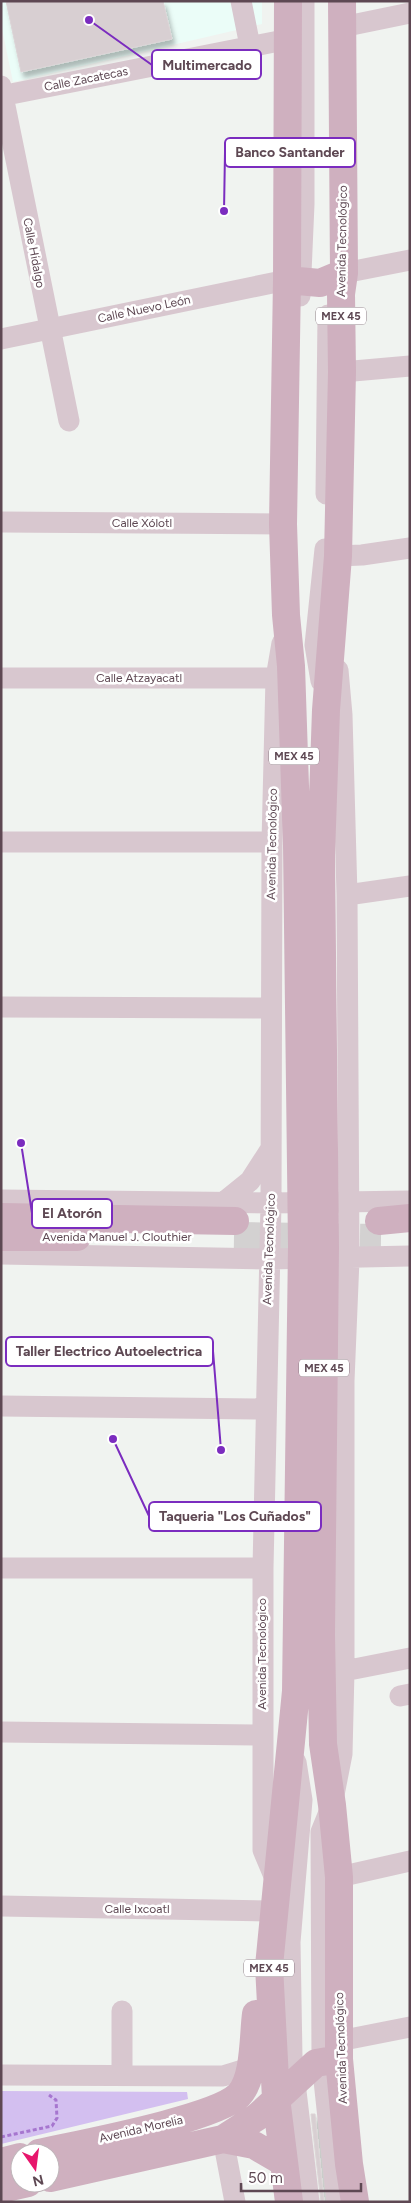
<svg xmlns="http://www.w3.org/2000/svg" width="411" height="2203" font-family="Figtree,sans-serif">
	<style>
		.commercial { fill: #ebfdf8 }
		.green { fill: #d3bff0 }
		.building { fill: #d8cfd2; stroke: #dcd4d6; filter: url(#shadow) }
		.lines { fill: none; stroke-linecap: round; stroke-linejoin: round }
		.major-tunnel { stroke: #d3d1d1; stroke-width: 28; stroke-dasharray: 28 14; stroke-linecap: butt }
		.path { stroke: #a676cf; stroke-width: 3; stroke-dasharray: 4 2.5; stroke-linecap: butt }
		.minor { stroke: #d8c7cf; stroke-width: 21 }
		.major { stroke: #cfb0bf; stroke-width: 28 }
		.labels { text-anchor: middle; stroke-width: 5; stroke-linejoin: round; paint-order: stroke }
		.shield { fill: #fff; stroke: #8e7f87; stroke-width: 1 }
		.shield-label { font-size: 11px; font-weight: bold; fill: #5e4853 }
		.street-label { font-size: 12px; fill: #5e4853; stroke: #fff }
		.leader { fill: none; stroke: #7b2cbf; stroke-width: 2 }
		.callout-dot { fill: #7b2cbf; stroke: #fff; stroke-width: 2 }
		.callout { fill: #fff; stroke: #7b2cbf; stroke-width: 2 }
		.callout-label { font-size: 14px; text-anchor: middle; font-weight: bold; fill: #5e4853 }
	</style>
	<defs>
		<filter id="shadow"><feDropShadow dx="3" dy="5.5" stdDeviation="2.5" flood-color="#0004"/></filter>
	</defs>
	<rect width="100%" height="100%" fill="#f0f3f0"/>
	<path class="commercial" d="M1 1H262V24L13 82 1 24Z"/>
	<path class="green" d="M1 2091 187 2092 188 2099 1 2144Z"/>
	<path class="building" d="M6 1H163L172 39 21 72Z
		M311 2114H315L324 2202H321Z"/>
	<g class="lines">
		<path class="major-tunnel" d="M234 1236 381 1238"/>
		<path class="path" d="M1 2137 52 2126 57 2118 56 2100 49 2095"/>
		<path class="minor" d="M241 1 250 46
			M342 27 410 13
			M1 86 69 421
			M1 96 289 39
			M344 273 410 260
			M300 296 304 204V1
			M1 339 287 280
			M342 372 410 366
			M326 494 328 315
			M1 522 283 524
			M338 556 362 555 410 548
			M1 678H276
			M321 681 315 645 325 549
			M1 842H272
			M347 895 410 886
			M1 1007 271 1008
			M1 1200 271 1203 410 1201
			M224 1202 250 1181 270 1150
			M1 1254 268 1259 410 1256
			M1 1406 265 1409
			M1 1568H263
			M344 1671 410 1658
			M400 1696 410 1694
			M1 1732 262 1735
			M296 1762 302 1800 290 1942 292 2057 309 2202
			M339 1877 410 1861
			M276 1881 263 1850V1568L271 1203 272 842 276 678 282 643
			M1 1906 274 1911
			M339 2041 410 2027
			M1 2075 223 2076 249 2068
			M122 2075V2011
			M223 2139 235 2202
			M337 2202 322 2062 321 1832 332 1805 342 1754 344 1671V1381L349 1259 347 895 342 715 338 670"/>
		<path class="major" d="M288 1 287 280 283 524 286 615 291 666 297 846 302 1246 296 1691 269 1966 276 2098 289 2202
			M342 1 344 273 341 294 342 372 338 556 326 710 321 855 325 1247 321 1635 323 1744 332 1805 339 1877V2059L349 2164 355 2202
			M287 280 320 283 344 273
			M1 1217 235 1221
			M379 1221 410 1218
			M1 1237H77
			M223 2139 257 2117 316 2063 339 2059
			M39 2153C79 2144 215 2119 239 2095 255 2078 253 2036 256 2014
			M1 2162 20 2157
			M50 2178 223 2139 254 2145 283 2162
			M1 2189 28 2183"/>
	</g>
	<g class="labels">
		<g class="shield">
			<rect x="316" y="307.5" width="50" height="17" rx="4"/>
			<rect x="269" y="747.5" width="50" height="17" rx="4"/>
			<rect x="299" y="1359.5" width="50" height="17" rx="4"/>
			<rect x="244" y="1959.5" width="50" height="17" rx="4"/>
		</g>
		<g class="shield-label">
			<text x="341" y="320">MEX 45</text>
			<text x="294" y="760">MEX 45</text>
			<text x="324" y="1372">MEX 45</text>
			<text x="269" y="1972">MEX 45</text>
		</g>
		<g class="street-label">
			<text transform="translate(86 79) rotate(-11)" y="4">Calle Zacatecas</text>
			<text transform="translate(342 241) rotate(-89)" y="4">Avenida Tecnológico</text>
			<text transform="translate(34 253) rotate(79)" y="4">Calle Hidalgo</text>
			<text transform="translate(144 309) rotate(-12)" y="4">Calle Nuevo León</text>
			<text x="142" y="527">Calle Xólotl</text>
			<text x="139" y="682">Calle Atzayacatl</text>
			<text transform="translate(272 844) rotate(-89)" y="4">Avenida Tecnológico</text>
			<text x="117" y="1241">Avenida Manuel J. Clouthier</text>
			<text transform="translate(269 1249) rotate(-88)" y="4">Avenida Tecnológico</text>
			<text transform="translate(262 1654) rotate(-90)" y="4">Avenida Tecnológico</text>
			<text x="137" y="1913">Calle Ixcoatl</text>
			<text transform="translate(341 2048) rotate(-92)" y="4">Avenida Tecnológico</text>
			<text transform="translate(141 2129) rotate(-13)" y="4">Avenida Morelia</text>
		</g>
	</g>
	<path class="leader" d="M89 20L152 65M224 211L225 152M21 1143L32 1213M221 1450L213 1351M113 1439L149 1516"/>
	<g class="callout-dot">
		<circle cx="89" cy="20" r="5"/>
		<circle cx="224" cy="211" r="5"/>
		<circle cx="21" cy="1143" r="5"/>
		<circle cx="221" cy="1450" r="5"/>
		<circle cx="113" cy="1439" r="5"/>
	</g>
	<g class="callout">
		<rect x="152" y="50" width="109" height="29" rx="5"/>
		<rect x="225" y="138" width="130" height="29" rx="5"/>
		<rect x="32" y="1199" width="80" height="29" rx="5"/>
		<rect x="6" y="1337" width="207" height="29" rx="5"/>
		<rect x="149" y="1502" width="172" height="29" rx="5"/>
	</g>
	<g class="callout-label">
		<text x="207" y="70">Multimercado</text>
		<text x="290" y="157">Banco Santander</text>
		<text x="72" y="1218">El Atorón</text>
		<text x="109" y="1356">Taller Electrico Autoelectrica</text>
		<text x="235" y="1521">Taqueria "Los Cuñados"</text>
	</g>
	<rect width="411" height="2203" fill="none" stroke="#5e4853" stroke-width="5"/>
	<g transform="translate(35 2168) rotate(166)"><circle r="24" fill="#ffffff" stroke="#bfb6ba"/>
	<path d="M0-4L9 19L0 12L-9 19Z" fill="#e7166c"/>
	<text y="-8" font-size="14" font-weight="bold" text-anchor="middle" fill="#5e4853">N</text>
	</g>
	<path d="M241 2183v8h120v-8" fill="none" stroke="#5e4853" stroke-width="2.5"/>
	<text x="248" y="2183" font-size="15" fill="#5e4853" stroke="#ffffff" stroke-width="4" paint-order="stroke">50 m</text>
</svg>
